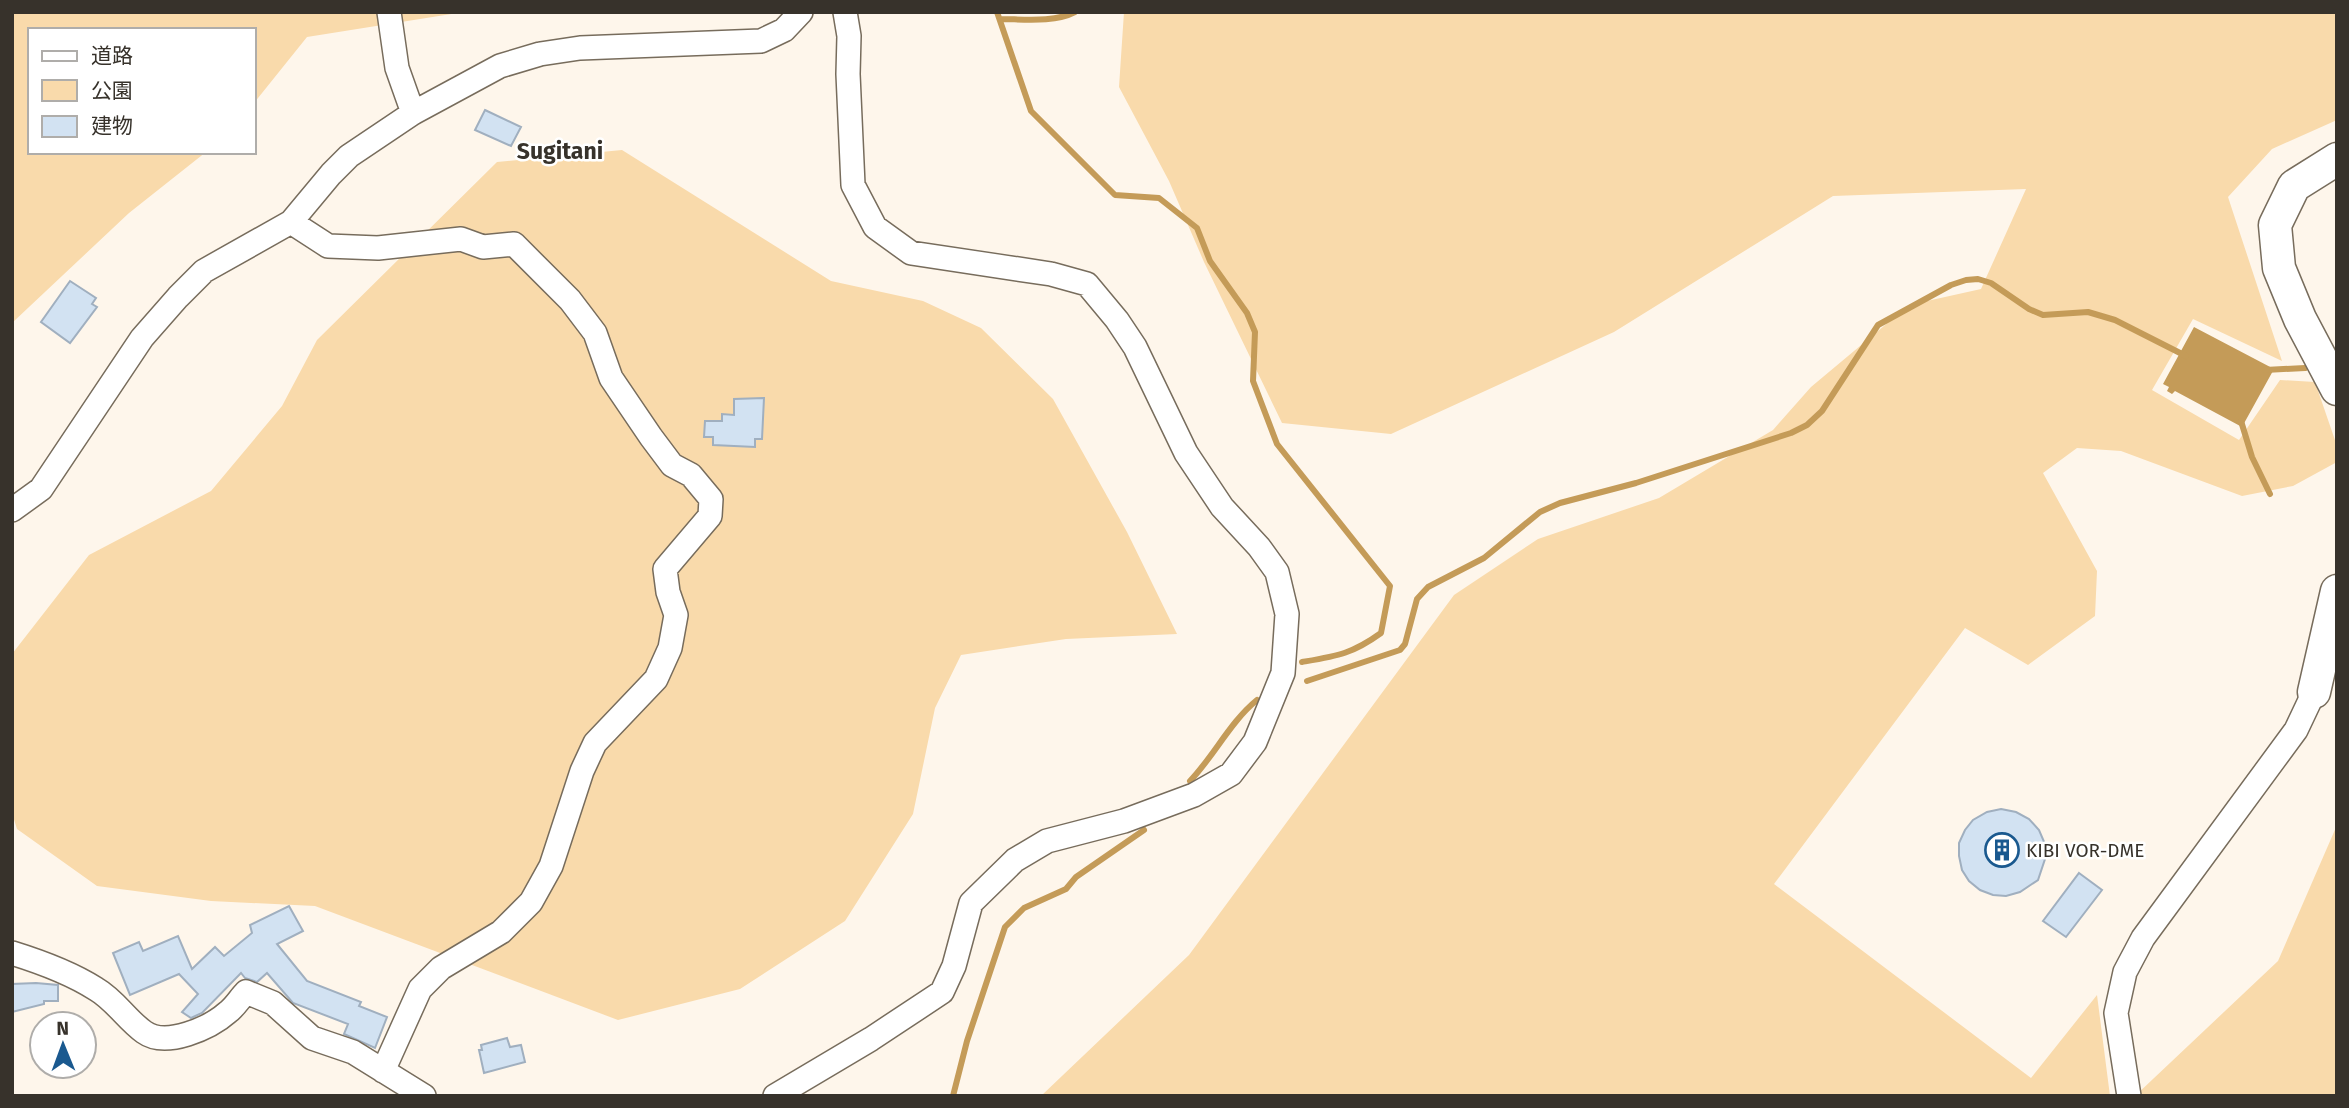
<svg xmlns="http://www.w3.org/2000/svg" width="2349" height="1108" font-family="'Fira Sans','Noto Sans JP',sans-serif">
	<style>
		.green { fill: #f9daab }
		.water { fill: #c49b58 }
		.lines { fill: none; stroke-linecap: round; stroke-linejoin: round }
		.stream { stroke: #c49b58; stroke-width: 6 }
		.building { fill: #d2e2f2; stroke: #a0afbf; stroke-width: 2 }
		.street-casing { stroke: #776c5c; stroke-width: 26 }
		.secondary-casing { stroke: #776c5c; stroke-width: 35 }
		.street { stroke: #fff; stroke-width: 23 }
		.secondary { stroke: #fff; stroke-width: 32 }
		.labels { text-anchor: middle; stroke-width: 5; stroke-linejoin: round; paint-order: stroke }
		.poi-label { font-size: 19px; fill: #37322b; stroke: #fff; text-anchor: start }
		.quarter-label { font-size: 23px; font-weight: bold; fill: #37322b; stroke: #fff }
	</style>
	<rect width="100%" height="100%" fill="#fef6eb"/>
	<path class="green" d="M12 12H464L307 37 254 103V30H30V152H206L129 213 12 323Z
		M1124 12H2337V120L2272 149 2228 197 2282 361 2193 319 2152 390 2239 440 2280 380 2315 382 2337 446V462L2293 486 2242 496 2121 451 2077 448 2043 473 2097 571 2095 616 2028 665 1965 628 1774 884 2031 1078 2097 995 2110 1096H1041L1189 955 1454 595 1538 539 1659 498 1773 430 1811 387 1909 305 1981 289 2026 189 1833 196 1614 332 1391 434 1282 423 1204 262 1169 181 1119 87Z
		M622 150 831 281 923 301 981 328 1053 399 1127 532 1177 634 1066 639 961 655 935 708 913 814 845 921 740 989 618 1020 315 906 211 901 97 886 17 829 12 813V654L89 555 211 491 282 406 317 340 497 162Z
		M2337 825V1096H2135L2278 961Z"/>
	<path class="water" d="M2194 327 2274 369 2242 427 2175 391 2172 394 2167 391 2169 387 2163 384Z"/>
	<g class="lines">
		<path class="stream" d="M997 12 1031 111 1115 195 1159 198 1197 228 1210 261 1247 313 1255 332 1253 381 1277 444 1390 586 1381 633C1352 654 1337 656 1302 662
			M1000 19C1022 19 1054 23 1075 12
			M2265 370 2305 368
			M2241 421 2252 457 2270 494
			M1307 681 1400 650 1405 644 1417 599 1428 587 1484 558 1540 512 1560 503 1636 483 1791 433 1807 425 1822 411 1878 325 1951 285 1966 280 1978 279 1991 283 2029 309 2043 315 2088 312 2115 320 2186 356
			M1190 781C1214 756 1230 722 1257 700
			M953 1096 967 1041 1005 927 1024 908 1066 889 1076 877 1144 830"/>
	</g>
	<path class="building" d="M485 110 521 127 511 146 475 130Z
		M70 281 96 298 92 304 97 307 70 343 41 322Z
		M764 398 762 439H755V447L713 445V437H704L705 421H722V414L734 415V399Z
		M2001 809 2016 812 2029 819 2039 830 2045 844V859L2038 880 2020 892 2006 896 1993 895 1980 890 1969 881 1962 870 1959 856V843L1965 830 1973 820 1987 812Z
		M2079 873 2102 890 2066 937 2043 921Z
		M289 906 303 931 277 944 307 981 361 1002 359 1006 387 1017 375 1048 344 1034 348 1024 293 1003 267 973 257 982 245 978 241 973 202 1013 191 1018 182 1012 198 994 179 974 130 995 113 953 139 942 143 951 178 936 192 969 215 947 224 956 252 933 250 925Z
		M36 983 58 985V1001H44V1004L12 1012V984Z
		M507 1038 510 1047 521 1045 525 1062 484 1073 479 1050H482L481 1045Z"/>
	<g class="lines">
		<g class="street-casing">
			<path id="street" d="M389 12 397 68 413 113
				M291 222 328 246 378 248 461 239 483 247 514 244 570 300 595 333 611 378 651 437 672 465 691 475 711 499 710 516 665 569 668 592 676 615 670 648 656 679 595 743 582 771 551 866 531 902 501 932 441 968 420 989 383 1071
				M12 510 41 489 142 338 178 297 204 271 291 222 331 174 349 156 413 113 500 66 540 54 580 48 761 41 784 30 801 12
				M12 953C41 962 71 973 96 989 115 1000 127 1020 144 1032 166 1048 210 1028 228 1012 235 1007 240 998 246 992L273 1003 312 1038 353 1052 424 1096
				M775 1096 871 1039 942 992 954 966 971 903 1015 860 1047 841 1124 821 1194 795 1231 774 1255 742 1283 673 1287 614 1277 572 1259 547 1222 507 1186 453 1135 347 1117 320 1087 284 1051 274 911 253 875 227 853 185 848 74 849 36 845 12
				M2129 1096 2116 1013 2125 972 2143 938 2296 730 2314 692"/>
		</g>
		<g class="secondary-casing">
			<path id="secondary" d="M2337 159 2294 186 2275 225 2279 268 2300 319 2337 389
				M2314 692 2337 591"/>
		</g>
		<use href="#street" class="street"/>
		<use href="#secondary" class="secondary"/>
	</g>
	<defs>
		<g id="building-ring" transform="scale(1.75)"><circle r="9.5" fill="#fff" stroke="#1a598f" stroke-width="1.5"/><path d="M-4-6H4V6H1V3H-1V6H-4ZM-2.5-4.3h1.7v1.8h-1.7ZM.8-4.3h1.7v1.8H.8ZM-2.5-1h1.7V.8h-1.7ZM.8-1h1.7V.8H.8Z" fill="#1a598f"/></g>
	</defs>
	<g fill-rule="evenodd">
		<use href="#building-ring" x="2002" y="850"/>
	</g>
	<g class="labels">
		<g class="poi-label">
			<text x="2026" y="857">KIBI VOR-DME</text>
		</g>
		<g class="quarter-label">
			<text x="560" y="159">Sugitani</text>
		</g>
	</g>
	<rect width="2349" height="1108" fill="none" stroke="#37322b" stroke-width="28"/>
	<rect x="28" y="28" width="228" height="126" fill="#ffffff" stroke="#afadaa" stroke-width="2"/>
	<rect x="42" y="51" width="35" height="10" fill="#ffffff" stroke="#afadaa" stroke-width="2"/>
	<text x="91" y="63" font-size="21" fill="#37322b">道路</text>
	<rect x="42" y="80" width="35" height="21" fill="#f9daab" stroke="#afadaa" stroke-width="2"/>
	<text x="91" y="98" font-size="21" fill="#37322b">公園</text>
	<rect x="42" y="116" width="35" height="21" fill="#d2e2f2" stroke="#afadaa" stroke-width="2"/>
	<text x="91" y="133" font-size="21" fill="#37322b">建物</text>
	<g transform="translate(63 1045) rotate(359)"><circle r="33" fill="#ffffff" stroke="#afadaa" stroke-width="2"/>
	<path d="M0-5L12 26L0 18L-12 26Z" fill="#1a598f"/>
	<text y="-10" font-size="19" font-weight="bold" text-anchor="middle" fill="#37322b">N</text>
	</g>
</svg>
